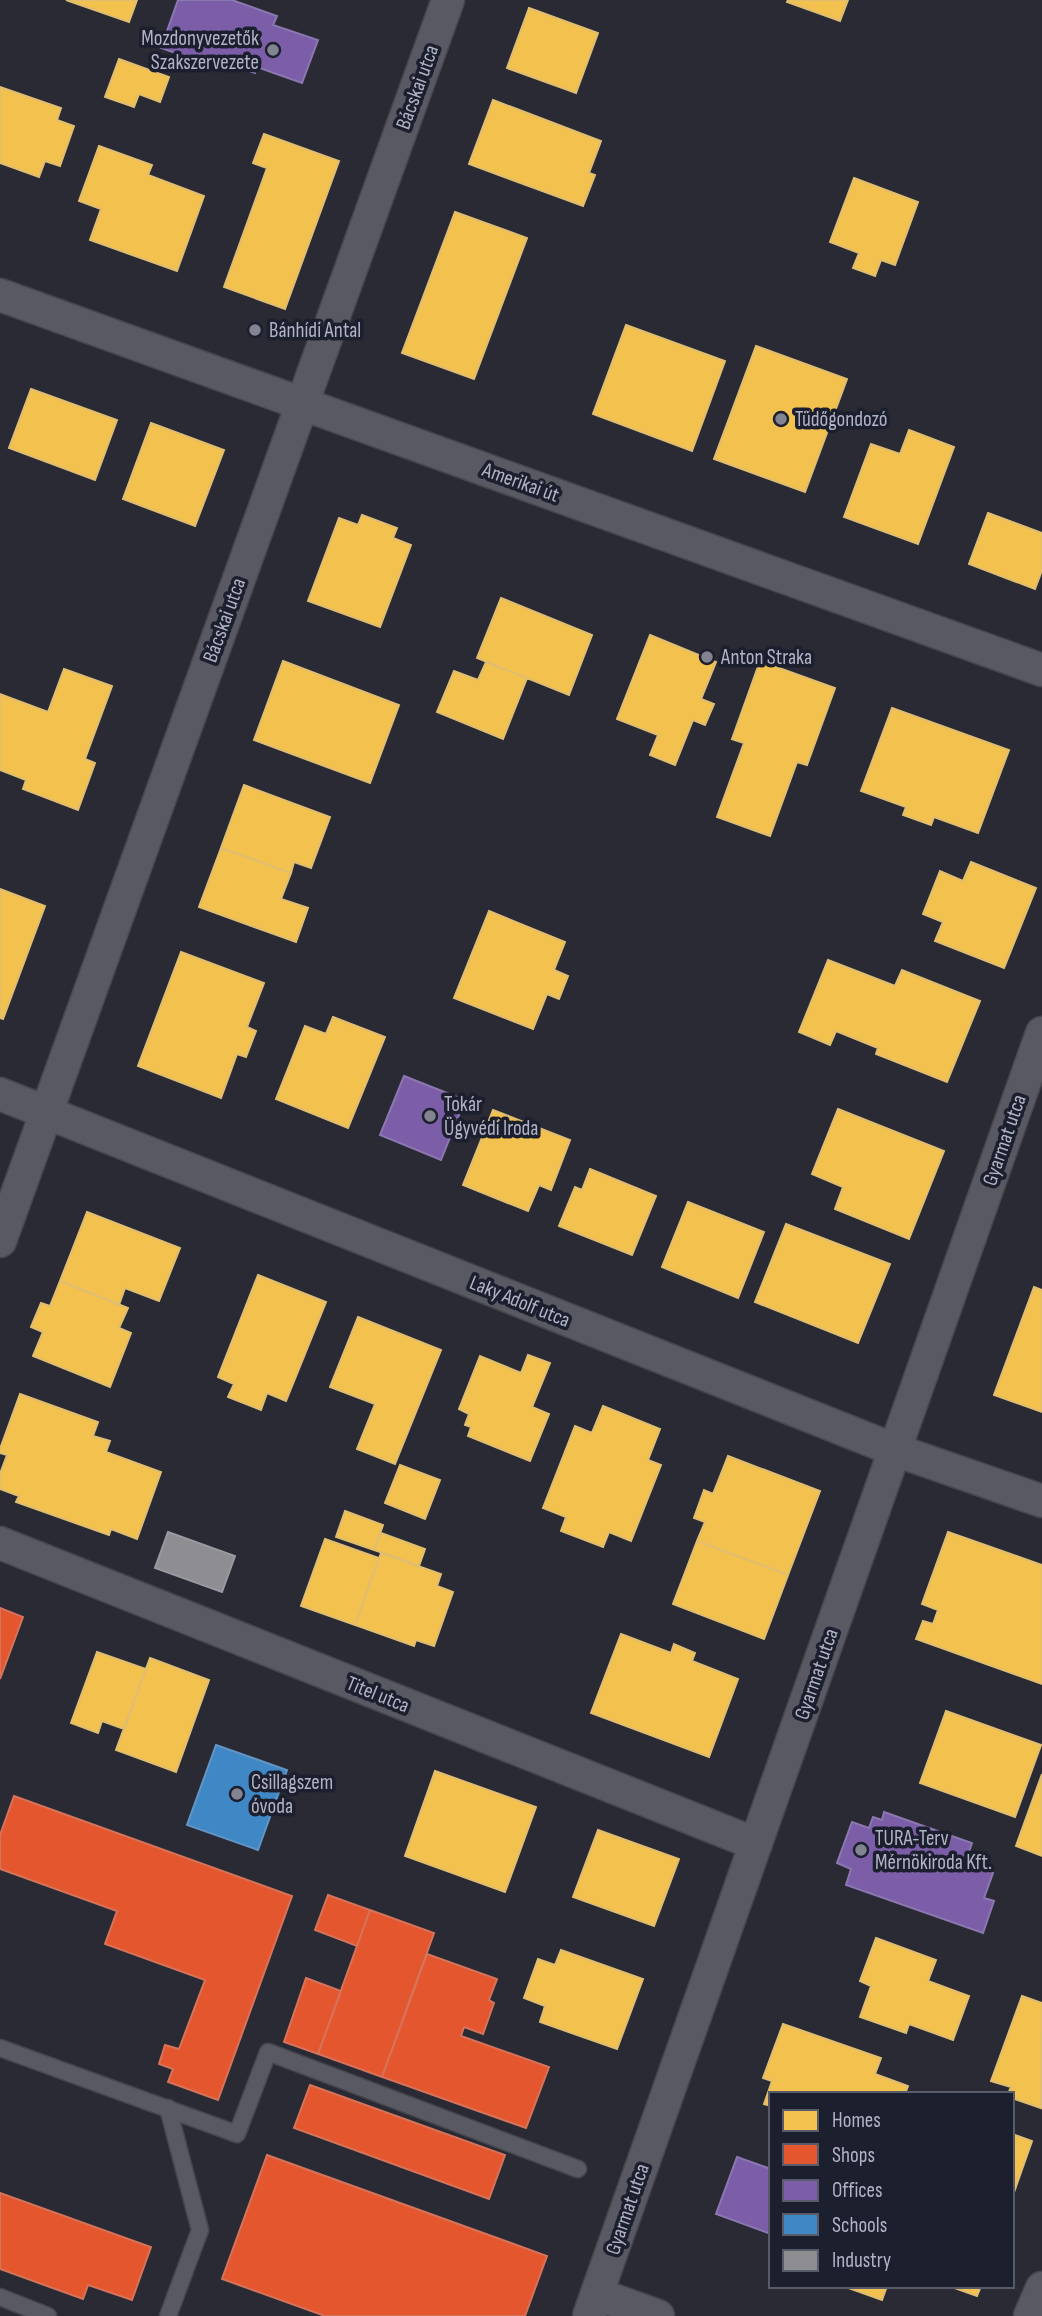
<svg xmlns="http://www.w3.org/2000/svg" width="1042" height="2316" font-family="'Sofia Sans Condensed',sans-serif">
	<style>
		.homes { fill: #f2c14e; stroke: #dfbd72; stroke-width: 2 }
		.shops { fill: #e4572e; stroke: #d5735b; stroke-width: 2 }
		.offices { fill: #7b5ea7; stroke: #8c78b0; stroke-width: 2 }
		.schools { fill: #3f88c5; stroke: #6295c5; stroke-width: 2 }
		.industry { fill: #8d8d92; stroke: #9899a1; stroke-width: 2 }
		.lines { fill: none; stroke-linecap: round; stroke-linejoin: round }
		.service-casing { stroke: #45464d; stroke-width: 19 }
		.minor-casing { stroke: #45464d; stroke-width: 35 }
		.service { stroke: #585962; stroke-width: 16 }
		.minor { stroke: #585962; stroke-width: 32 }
		.poi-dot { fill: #828492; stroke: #1c1f2e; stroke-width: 2.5 }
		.labels { text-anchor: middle; stroke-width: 7; stroke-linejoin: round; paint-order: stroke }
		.poi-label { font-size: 21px; fill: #b2b4c5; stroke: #1c1f2e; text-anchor: start }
		.street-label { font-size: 21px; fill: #b2b4c5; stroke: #1c1f2e }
	</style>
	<rect width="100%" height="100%" fill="#292a34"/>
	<path class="homes" d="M66 0H137L129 22Z
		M788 0H848L840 21 787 2Z
		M529 8 598 33 576 93 507 68Z
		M119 59 169 77 160 102 139 94 134 107 105 97Z
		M0 87 61 108 57 120 74 126 60 166 45 161 39 177 0 163Z
		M493 100 601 141 589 173 595 175 583 206 469 164Z
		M264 134 339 161 285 309 224 287 267 168 253 163Z
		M99 146 152 165 148 175 204 196 177 271 90 240 101 209 79 201Z
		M854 178 918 202 895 265 881 260 875 276 853 268 859 253 830 242Z
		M455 212 527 238 474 379 402 353Z
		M626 325 725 361 692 451 593 414Z
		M756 346 847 379 805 492 714 459Z
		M31 389 117 420 95 480 9 448Z
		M151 423 224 450 195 526 123 499Z
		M909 430 954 447 918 544 844 517 871 444 900 454Z
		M988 513 1042 533V570L1035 589 969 564Z
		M362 515 397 528 393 538 411 545 380 627 308 601 339 518 358 525Z
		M501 598 592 635 569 695 477 658Z
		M650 635 716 662 701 699 714 704 705 725 693 720 675 765 650 755 658 735 617 719Z
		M283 661 399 705 370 783 254 740Z
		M760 661 835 688 807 765 797 762 770 836 717 817 744 743 732 739Z
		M486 662 527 678 503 739 437 712 454 671 478 680Z
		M64 669 112 686 85 759 95 763 78 810 23 789 26 780 0 770V694L48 712Z
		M892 708 1009 750 978 833 934 817 931 825 903 815 906 807 861 791Z
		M244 785 330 817 311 868 294 862 291 873 221 848Z
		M221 848 291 873 281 899 308 908 296 942 199 907Z
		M971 862 1036 888 1004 968 935 941 943 922 923 914 940 871 963 881Z
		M0 889 45 906 3 1019 0 1018Z
		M489 911 565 942 554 970 568 976 559 999 547 994 533 1029 454 998Z
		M181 952 264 983 247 1027 256 1031 246 1057 237 1054 221 1098 138 1066Z
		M828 960 895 986 902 970 980 1001 947 1082 876 1054 878 1048 836 1031 830 1045 799 1032Z
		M333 1017 385 1037 348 1128 276 1099 305 1026 326 1034Z
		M838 1109 944 1151 909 1239 835 1209 843 1187 812 1174Z
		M493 1110 570 1140 551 1190 539 1185 528 1211 463 1185Z
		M590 1169 656 1196 632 1255 559 1226 575 1187 582 1190Z
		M688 1202 764 1232 738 1298 662 1267Z
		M87 1212 180 1248 159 1301 125 1288 119 1305 60 1281Z
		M786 1224 890 1264 858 1343 755 1302Z
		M258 1275 326 1302 286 1401 267 1393 261 1410 228 1397 234 1384 218 1377Z
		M60 1281 128 1308 119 1328 131 1333 110 1387 33 1356 43 1332 31 1327 41 1303 50 1306Z
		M1034 1287 1042 1290V1412L994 1395Z
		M358 1317 441 1350 395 1464 357 1449 375 1404 330 1387Z
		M528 1355 550 1363 532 1407 549 1414 530 1461 468 1436 471 1427 465 1425 469 1414 459 1409 480 1356 521 1373Z
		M20 1394 98 1422 93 1436 110 1441 106 1452 161 1472 137 1539 111 1529 109 1535 16 1502 19 1496 0 1489V1474L7 1455 0 1453V1449Z
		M603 1406 660 1429 648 1460 661 1465 631 1541 609 1532 603 1547 561 1531 566 1517 543 1508 575 1426 592 1433Z
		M728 1456 820 1491 788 1575 697 1541 705 1522 694 1518 704 1490 713 1494Z
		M400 1465 440 1480 425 1519 385 1503Z
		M345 1511 383 1525 374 1550 336 1537Z
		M948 1532 1042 1565V1684L916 1639 923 1621 933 1624 938 1610 922 1604Z
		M381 1533 425 1549 419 1566 374 1550Z
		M325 1539 379 1558 355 1625 301 1606Z
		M697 1541 788 1575 764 1639 673 1604Z
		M381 1553 441 1574 437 1586 453 1592 434 1646 416 1640 414 1646 355 1625Z
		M621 1634 671 1653 674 1644 695 1653 692 1661 738 1679 709 1757 591 1713Z
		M97 1652 146 1669 124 1729 102 1721 98 1733 71 1723Z
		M150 1658 209 1680 176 1772 116 1750Z
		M946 1711 1041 1745 1015 1817 920 1783Z
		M435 1771 536 1807 505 1892 405 1856Z
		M1042 1774V1856L1016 1846Z
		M598 1830 679 1859 654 1926 573 1897Z
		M876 1938 936 1960 928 1981 969 1996 953 2040 909 2024 906 2033 860 2017 871 1986 860 1981Z
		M561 1950 643 1979 617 2049 540 2022 545 2006 524 1998 538 1959 555 1965Z
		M1022 1996 1042 2003 1041 2108 1012 2098V2094H1008L1011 2087 991 2081Z
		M783 2024 881 2058 875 2074 908 2086 905 2094H771V2106L764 2104 772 2081 763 2078Z
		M1012 2134 1032 2141 1012 2198Z
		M843 2286H887L882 2300Z
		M949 2286H981L977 2296Z"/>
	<path class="shops" d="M0 1608 23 1617 0 1679Z
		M14 1796 292 1896 218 2100 168 2082 173 2069 159 2064 165 2045 179 2049 205 1980 105 1944 117 1911 0 1869V1835Z
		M328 1895 370 1910 357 1946 315 1930Z
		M370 1910 434 1933 382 2077 318 2054Z
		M427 1954 497 1979 489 2000 494 2003 483 2034 464 2027 461 2036 549 2067 526 2128 382 2077Z
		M306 1978 341 1991 318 2054 284 2042Z
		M310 2085 505 2155 489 2199 294 2128Z
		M267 2155 547 2256 525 2316H325L222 2279Z
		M0 2193 151 2247 132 2300 88 2285 83 2299 0 2269Z"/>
	<path class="offices" d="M178 0H232L277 16 273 25 318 40 302 83 257 67 255 73 215 59 212 66 161 48Z
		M404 1076 465 1100 441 1160 380 1135Z
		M884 1812 972 1843 965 1863 993 1873 984 1898 994 1901 983 1933 846 1885 851 1869 837 1863 852 1822 869 1828 873 1817 882 1820Z
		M737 2157 771 2169V2234L716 2214Z"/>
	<path class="schools" d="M216 1745 287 1770 258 1850 187 1825Z"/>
	<path class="industry" d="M168 1532 235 1556 222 1592 155 1568Z"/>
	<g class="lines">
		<g class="service-casing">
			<path id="service" d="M0 2048 237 2134 268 2052 578 2169
				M0 2297 48 2316
				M168 2316 200 2230 168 2108"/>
		</g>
		<g class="minor-casing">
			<path id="minor" d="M0 295 1042 670
				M0 1094 895 1450 1042 1501
				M0 1241 448 0
				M0 1543 756 1844
				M597 2294 658 2316
				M589 2316 1042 1033
				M1030 2316 1042 2288"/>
		</g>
		<use href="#service" class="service"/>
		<use href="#minor" class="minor"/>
	</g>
	<g class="poi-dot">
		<circle cx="273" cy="50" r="7"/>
		<circle cx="255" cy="330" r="7"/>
		<circle cx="781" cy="419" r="7"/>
		<circle cx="707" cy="657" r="7"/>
		<circle cx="430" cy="1116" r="7"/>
		<circle cx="237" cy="1794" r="7"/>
		<circle cx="861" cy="1850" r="7"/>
	</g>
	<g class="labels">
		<g class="poi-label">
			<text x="259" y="45" text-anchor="end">Mozdonyvezetők<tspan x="259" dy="24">Szakszervezete</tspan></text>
			<text x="269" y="337">Bánhídi Antal</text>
			<text x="795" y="426">Tüdőgondozó</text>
			<text x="721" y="664">Anton Straka</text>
			<text x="444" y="1111">Tokár<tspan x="444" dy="24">Ügyvédi Iroda</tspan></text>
			<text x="251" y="1789">Csillagszem<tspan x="251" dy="24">óvoda</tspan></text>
			<text x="875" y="1845">TURA-Terv<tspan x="875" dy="24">Mérnökiroda Kft.</tspan></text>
		</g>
		<g class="street-label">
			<text transform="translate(417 87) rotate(-70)" y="7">Bácskai utca</text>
			<text transform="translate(521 482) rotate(20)" y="7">Amerikai út</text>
			<text transform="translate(224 620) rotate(-70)" y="7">Bácskai utca</text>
			<text transform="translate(1004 1140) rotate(-71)" y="7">Gyarmat utca</text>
			<text transform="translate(520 1301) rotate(22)" y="7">Laky Adolf utca</text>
			<text transform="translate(816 1674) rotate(-71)" y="7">Gyarmat utca</text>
			<text transform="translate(378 1694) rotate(22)" y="7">Titel utca</text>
			<text transform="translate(627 2209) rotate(-71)" y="7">Gyarmat utca</text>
		</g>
	</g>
	<rect x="769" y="2092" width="245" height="196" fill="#1c1f2e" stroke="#585b6a" stroke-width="2"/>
	<rect x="783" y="2110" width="35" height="21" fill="#f2c14e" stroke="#585b6a" stroke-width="2"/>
	<text x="832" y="2127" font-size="21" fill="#b2b4c5">Homes</text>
	<rect x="783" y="2144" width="35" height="21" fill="#e4572e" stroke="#585b6a" stroke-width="2"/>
	<text x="832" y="2162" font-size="21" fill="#b2b4c5">Shops</text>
	<rect x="783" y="2180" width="35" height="21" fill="#7b5ea7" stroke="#585b6a" stroke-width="2"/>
	<text x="832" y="2197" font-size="21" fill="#b2b4c5">Offices</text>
	<rect x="783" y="2214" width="35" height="21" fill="#3f88c5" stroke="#585b6a" stroke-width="2"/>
	<text x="832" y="2232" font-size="21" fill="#b2b4c5">Schools</text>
	<rect x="783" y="2250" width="35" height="21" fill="#8d8d92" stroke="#585b6a" stroke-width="2"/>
	<text x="832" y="2267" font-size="21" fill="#b2b4c5">Industry</text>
</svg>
